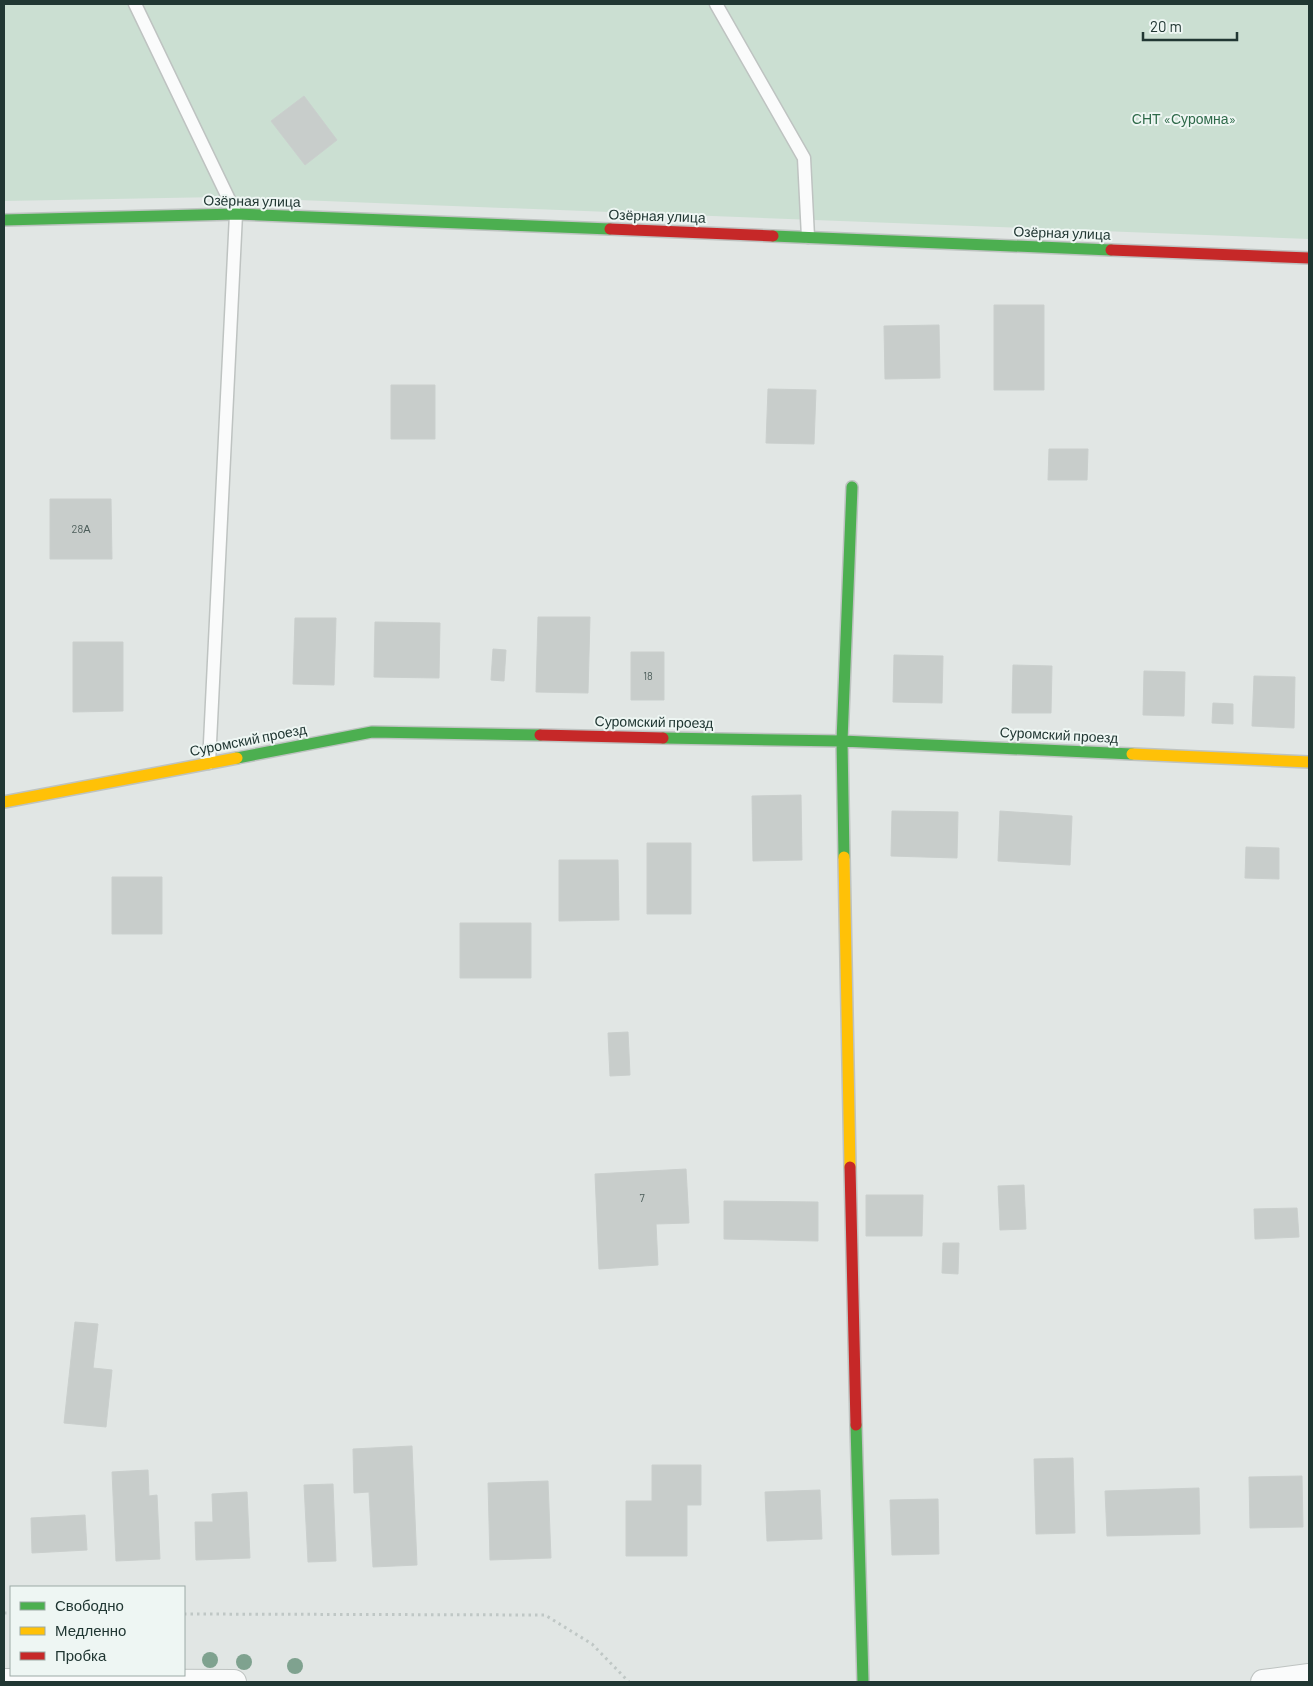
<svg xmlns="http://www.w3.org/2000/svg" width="1313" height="1686" font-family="Barlow,sans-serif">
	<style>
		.green { fill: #cbdfd2 }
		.building { fill: #c8cdcb; stroke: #cacfcd }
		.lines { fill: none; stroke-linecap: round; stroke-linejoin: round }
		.lane-casing { stroke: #bec3c1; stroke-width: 15 }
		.street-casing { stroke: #bec3c1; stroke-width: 26 }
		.fast-casing { stroke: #bec3c1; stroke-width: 14 }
		.slow-casing { stroke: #bec3c1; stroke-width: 14 }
		.jam-casing { stroke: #bec3c1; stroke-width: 14 }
		.path { stroke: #bfc7c5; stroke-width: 3; stroke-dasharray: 2.5 4; stroke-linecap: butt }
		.lane { stroke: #fafbfb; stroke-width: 12 }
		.street { stroke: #fafbfb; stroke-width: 24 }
		.fast { stroke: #4caf50; stroke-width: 11 }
		.slow { stroke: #ffc107; stroke-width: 11 }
		.jam { stroke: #c62828; stroke-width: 11 }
		.tree { fill: #7fa28f }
		.labels { text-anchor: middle; stroke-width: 4; stroke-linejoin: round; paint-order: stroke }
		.number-label { font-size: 11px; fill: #4c5d5a }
		.park-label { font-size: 14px; fill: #2f6a4a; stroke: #eef6f3 }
		.street-label { font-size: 14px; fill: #213733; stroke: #eef6f3 }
	</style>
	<rect width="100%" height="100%" fill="#e1e6e4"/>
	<path class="green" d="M4 4H1309V239L220 197 4 201Z"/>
	<path class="building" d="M304 96 337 140 305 165 271 121Z
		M994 305H1044V390H994Z
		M939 325 940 378 885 379 884 326Z
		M391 385H435V439H391Z
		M768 389 816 390 814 444 766 443Z
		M1049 449H1088L1087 480H1048Z
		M50 499H111L112 559H50Z
		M538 617H590L588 693 536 692Z
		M295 618H336L334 685 293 684Z
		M375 622 440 623 439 678 374 677Z
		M73 642H123V711L73 712Z
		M493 649 506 650 504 681 491 680Z
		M631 652H664V700H631Z
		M894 655 943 656 942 703 893 702Z
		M1013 665 1052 666 1051 713H1012Z
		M1144 671 1185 672 1184 716 1143 715Z
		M1254 676 1295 677 1294 728 1252 726Z
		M1213 703 1233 704V724L1212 723Z
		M801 795 802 860 753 861 752 796Z
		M892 811 958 812 957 858 891 856Z
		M1000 811 1072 816 1070 865 998 861Z
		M647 843H691V914H647Z
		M1246 847 1279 848V879L1245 878Z
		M559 860H618L619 920 559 921Z
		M112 877H162V934H112Z
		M460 923H531V978H460Z
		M628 1032 630 1075 610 1076 608 1033Z
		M686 1169 689 1223 656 1224 658 1265 599 1269 595 1174Z
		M1024 1185 1026 1229 1000 1230 998 1186Z
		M866 1195H923L922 1236H866Z
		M724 1201 818 1202V1241L724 1239Z
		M1297 1208 1299 1237 1255 1239 1254 1209Z
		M943 1243H959L958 1274 942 1273Z
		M75 1322 98 1324 93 1368 112 1370 106 1427 64 1423Z
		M412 1446 417 1565 373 1567 369 1492 354 1493 353 1449Z
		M1073 1458 1075 1533 1036 1534 1034 1459Z
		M652 1465H701V1505H687V1556H626V1501H652Z
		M148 1470 149 1496 157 1495 160 1559 116 1561 112 1472Z
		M1302 1476 1303 1527 1250 1528 1249 1477Z
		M548 1481 551 1558 490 1560 488 1483Z
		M333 1484 336 1561 308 1562 304 1485Z
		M1199 1488 1200 1534 1107 1536 1105 1491Z
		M820 1490 822 1539 767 1541 765 1492Z
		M247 1492 250 1558 196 1560 195 1522H213L212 1494Z
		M938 1499 939 1554 892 1555 890 1500Z
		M85 1515 87 1550 32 1553 31 1518Z"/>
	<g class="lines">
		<g class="lane-casing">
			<path id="lane" d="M135 4 236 214 209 763
				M716 4 804 158 808 237"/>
		</g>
		<g class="street-casing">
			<path id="street" d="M4 1681 234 1682
				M1263 1682 1309 1676"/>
		</g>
		<g class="fast-casing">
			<path id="fast" d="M4 220 236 214 610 229
				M773 236 1111 250
				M663 738 842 741 1132 754
				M237 758 372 732 540 735
				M844 857 842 741 852 487
				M856 1425 863 1682"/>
		</g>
		<g class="slow-casing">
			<path id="slow" d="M1132 754 1309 762
				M4 802 237 758
				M844 857 850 1167"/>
		</g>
		<g class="jam-casing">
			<path id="jam" d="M610 229 773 236
				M1111 250 1309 258
				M540 735 663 738
				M850 1167 856 1425"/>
		</g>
		<path class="path" d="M4 1613H11
			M184 1614 545 1615 592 1644 629 1682"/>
		<use href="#lane" class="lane"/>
		<use href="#street" class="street"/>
		<use href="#fast" class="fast"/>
		<use href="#slow" class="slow"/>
		<use href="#jam" class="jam"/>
	</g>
	<g class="tree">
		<circle cx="210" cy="1660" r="8"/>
		<circle cx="244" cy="1662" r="8"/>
		<circle cx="295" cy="1666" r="8"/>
	</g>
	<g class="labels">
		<g class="number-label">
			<text x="81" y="533">28А</text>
			<text x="648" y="680">18</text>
			<text x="642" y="1202">7</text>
		</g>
		<g class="park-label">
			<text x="1184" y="124">СНТ «Суромна»</text>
		</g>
		<g class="street-label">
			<text transform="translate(252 201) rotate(1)" y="5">Озёрная улица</text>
			<text transform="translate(657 216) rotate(2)" y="5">Озёрная улица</text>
			<text transform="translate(1062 233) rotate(2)" y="5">Озёрная улица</text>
			<text transform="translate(654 722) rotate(1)" y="5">Суромский проезд</text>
			<text transform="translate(1059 735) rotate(3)" y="5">Суромский проезд</text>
			<text transform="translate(248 740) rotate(-11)" y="5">Суромский проезд</text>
		</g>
	</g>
	<rect width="1313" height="1686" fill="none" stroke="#213733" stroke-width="10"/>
	<rect x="10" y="1586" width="175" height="90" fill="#eef6f3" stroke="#9caaa6"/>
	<rect x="20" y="1602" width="25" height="8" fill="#4caf50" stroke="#9caaa6"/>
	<text x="55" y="1611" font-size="15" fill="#213733">Свободно</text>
	<rect x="20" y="1627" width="25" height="8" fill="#ffc107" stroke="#9caaa6"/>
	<text x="55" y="1636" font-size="15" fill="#213733">Медленно</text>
	<rect x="20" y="1652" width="25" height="8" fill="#c62828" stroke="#9caaa6"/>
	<text x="55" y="1661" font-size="15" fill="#213733">Пробка</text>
	<path d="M1143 32v8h94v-8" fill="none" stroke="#213733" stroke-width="2.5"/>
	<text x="1150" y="32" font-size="15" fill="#213733" stroke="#eef6f3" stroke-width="4" paint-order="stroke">20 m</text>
</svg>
